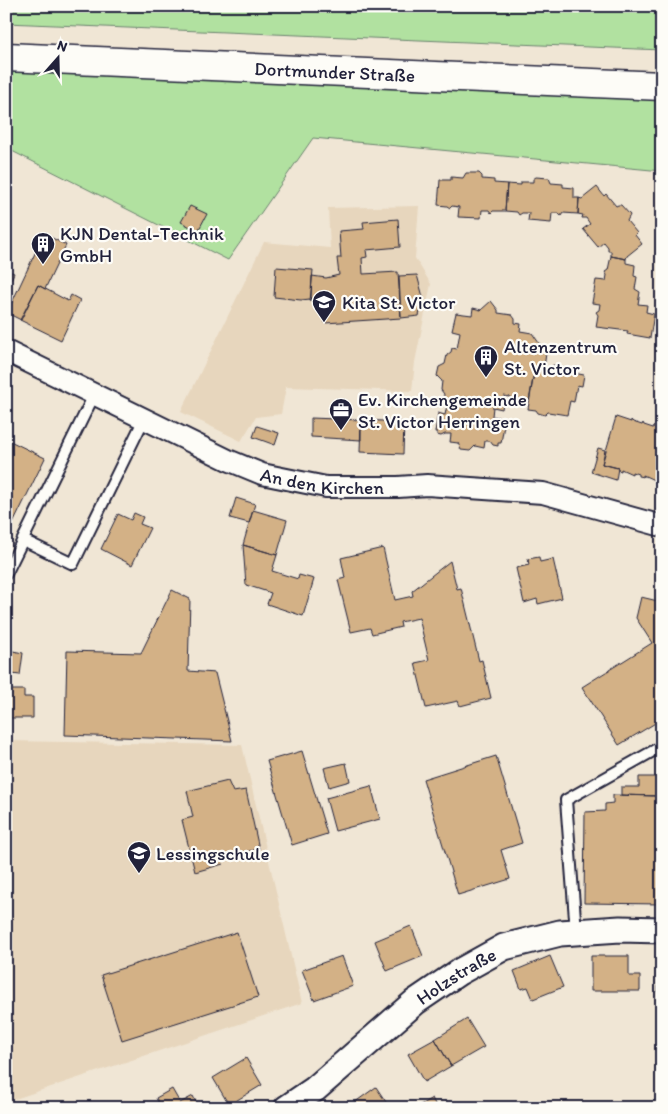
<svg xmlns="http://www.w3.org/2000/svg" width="668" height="1114" font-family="Itim,sans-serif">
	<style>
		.built { fill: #e7d6bd }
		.green { fill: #b1e1a0; stroke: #6a826e }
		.building { fill: #d3b186; stroke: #22223b }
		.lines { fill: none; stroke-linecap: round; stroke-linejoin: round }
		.service-casing { stroke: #22223b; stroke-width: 14 }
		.minor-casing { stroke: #22223b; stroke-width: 24 }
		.tertiary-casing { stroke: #22223b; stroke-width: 29 }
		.secondary-casing { stroke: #22223b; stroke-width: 31 }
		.service { stroke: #fdfcf7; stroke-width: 10 }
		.minor { stroke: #fdfcf7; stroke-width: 20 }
		.tertiary { stroke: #fdfcf7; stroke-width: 25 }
		.secondary { stroke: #fdfcf7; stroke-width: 28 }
		.labels { text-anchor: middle; stroke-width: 4.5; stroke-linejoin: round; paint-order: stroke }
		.street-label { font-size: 19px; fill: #22223b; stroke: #fdfcf7 }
		.poi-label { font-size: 19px; fill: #22223b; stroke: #fdfcf7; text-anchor: start }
	</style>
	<rect width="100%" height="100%" fill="#f0e6d5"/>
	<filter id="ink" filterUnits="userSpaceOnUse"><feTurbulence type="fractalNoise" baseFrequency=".02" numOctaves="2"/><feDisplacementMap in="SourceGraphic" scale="10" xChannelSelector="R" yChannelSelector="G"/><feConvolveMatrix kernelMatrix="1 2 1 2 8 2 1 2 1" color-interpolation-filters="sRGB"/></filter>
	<g filter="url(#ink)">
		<path class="built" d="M419 206 415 258 431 284 415 362 412 391 286 387 281 414 256 417 241 441 181 412 264 242 330 248 328 208Z
			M6 741 242 745 302 1003 6 1102Z"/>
		<path class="green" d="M6 6H662V50L6 23Z
			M6 69 662 98V171L313 138 228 260 6 148Z"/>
		<path class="building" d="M466 173H479L482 176V179L494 180V183L507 184 505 211H493L491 213 489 210H482L481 218 458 217 459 207 452 206 450 208 447 206 438 205 440 180H451V177L463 178Z
			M536 177 549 178 551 183 563 184V187L574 188V198H579L578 214 563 213 561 216 558 213H552L551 223 528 221 529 213H522L519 215 517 212 505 211 507 184 521 185V182H533V179Z
			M597 187 604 196 606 194 616 206 618 205H621L630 215 627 221 637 233 635 235 642 244 627 256 626 259 611 256V251H608V247L604 242 598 247 583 229 590 224 586 218H582L583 215 578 214 579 198 582 199Z
			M190 206 207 214 198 231 181 222Z
			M398 219 400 247 366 250 367 257 362 258 363 274 398 272 401 318 325 323 323 300 311 299 312 276 326 278 339 275 337 258H341L339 231 364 229 363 222Z
			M44 234 66 245 45 289 38 285 21 320 7 313Z
			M611 256 626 259V263L635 265 634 276 637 277 635 289 640 292 638 304 647 305 646 312 654 314 650 338 627 334 628 331 596 327 598 315 596 312 599 310 600 304 592 303 596 280 606 281 607 275 605 272 608 270Z
			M276 267 313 270 310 301V299L301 300 274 297Z
			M6 270 14 273 7 288H6Z
			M417 275 423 297 419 316 401 318 399 276Z
			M38 285 68 301 71 295 80 300 61 340 20 320Z
			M491 301 498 310V313L512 315 515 319V323L521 324 520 331 532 333 546 353 544 368 535 367 529 401 524 400 521 402 512 400 510 397 504 396 502 409 493 407 492 416 498 417 497 424 504 425 501 443H498V446L493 445 490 441H485L484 448 475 446 470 451 461 450 458 443 450 442 451 434H445L441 436 437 435V432H435L438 413 445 415 448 400 443 398 444 394 441 390 442 381 437 376 439 367 445 364 447 355 451 352 452 348 457 349 460 332 452 330 456 313 472 315 473 308 481 310Z
			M553 365 564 368 563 371 584 375 582 386 577 385 574 402 570 401 567 415 548 412 545 415 538 413 536 410 528 409 535 367 552 369Z
			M616 417 631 422V420L633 422 642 425 643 423 644 425 653 428 654 426 655 427V428L662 430V482H660L661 480 655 478 654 480 643 475V477L638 476V474L632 472V474L621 469V471L618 470V468L602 464Z
			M311 418 361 420V440L311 437Z
			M361 420 404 422 403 454 360 452Z
			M257 426 279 433 275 445 253 437Z
			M6 439 45 458 6 538Z
			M598 448 605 450 602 464 618 468 616 480 591 472Z
			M236 498 255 504 249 523 230 518Z
			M253 510 287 520 277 555 243 545Z
			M134 513 143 517 140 524 150 528 132 565 101 549 118 514 131 520Z
			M243 545 277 555 272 571 298 579 299 575 314 579 303 616 267 604 271 593 246 585Z
			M383 548 395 600 413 596 412 591 450 561 457 589 461 588 479 661 482 660 491 698 460 706 458 701 426 708 415 663 429 660 419 618 400 622 401 627 372 634 370 628 351 632 338 580 345 578 341 558Z
			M539 557 540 562 553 559 562 598 538 604 537 599 524 603 516 568 529 565 528 559Z
			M172 590 190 599 188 671 215 673 232 741 65 735 67 651 141 653Z
			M641 597 662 602V719L619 745 582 687 652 643 636 618Z
			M6 648 8 650 23 653 20 675 12 674 11 680 6 679Z
			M6 690H24V697H33V718H6Z
			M302 751 327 834 292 845 267 761Z
			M496 756 522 843 501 850 510 879 458 895 423 779Z
			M662 759V904L584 903 585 812 605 811V804L613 803V795L659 796V761Z
			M346 763 350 781 329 787 324 768Z
			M639 777H659V796L621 795V787H639Z
			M228 781 233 792 246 790 259 849 221 857 223 864 195 872 182 820 193 817 187 791Z
			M371 786 380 819 335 831 326 798Z
			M411 926 423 956 387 971 375 941Z
			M237 932 258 997 122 1040 101 975Z
			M342 956 353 986 314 1000 302 970Z
			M550 956 563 987 533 999 528 987 521 989 514 971Z
			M591 956H629V976H640V991H591Z
			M658 967H662V1000H658Z
			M467 1019 484 1047 451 1066 435 1039Z
			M435 1039 451 1066 424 1082 408 1054Z
			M246 1058 262 1085 229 1105 213 1078Z
			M376 1087 390 1108H347Z
			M172 1089 180 1103 193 1096 199 1108H161L156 1098Z
			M432 1098 437 1108H415Z"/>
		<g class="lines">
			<g class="service-casing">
				<path id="service" d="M23 540 73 564 144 419
					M6 574 94 395
					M576 932 566 800 662 746"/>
			</g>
			<g class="minor-casing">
				<g id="minor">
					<path id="s1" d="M6 351 228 460 262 474 326 487H398L427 485 543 493 662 526"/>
				</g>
			</g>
			<g class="tertiary-casing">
				<g id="tertiary">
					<path id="s2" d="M287 1108 315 1089 415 1002 459 972 504 947 560 933 620 929 662 930"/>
				</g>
			</g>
			<g class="secondary-casing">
				<g id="secondary">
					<path id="s3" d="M6 57 662 86"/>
				</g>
			</g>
			<use href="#service" class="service"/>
			<use href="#minor" class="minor"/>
			<use href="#tertiary" class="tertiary"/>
			<use href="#secondary" class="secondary"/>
		</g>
	</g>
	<defs>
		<g id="building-pin" transform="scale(1.25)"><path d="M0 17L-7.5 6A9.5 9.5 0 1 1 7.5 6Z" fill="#22223b" stroke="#fdfcf7"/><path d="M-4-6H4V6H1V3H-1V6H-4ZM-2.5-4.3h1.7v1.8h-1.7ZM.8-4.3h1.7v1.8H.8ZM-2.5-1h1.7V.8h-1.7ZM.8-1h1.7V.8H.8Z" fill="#fff"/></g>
		<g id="school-pin" transform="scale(1.25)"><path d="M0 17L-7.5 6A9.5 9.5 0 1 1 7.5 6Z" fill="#22223b" stroke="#fdfcf7"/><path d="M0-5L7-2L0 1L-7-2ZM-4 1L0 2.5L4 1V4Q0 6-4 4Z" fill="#fff"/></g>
		<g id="office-pin" transform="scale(1.25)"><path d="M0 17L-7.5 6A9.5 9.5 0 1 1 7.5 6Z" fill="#22223b" stroke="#fdfcf7"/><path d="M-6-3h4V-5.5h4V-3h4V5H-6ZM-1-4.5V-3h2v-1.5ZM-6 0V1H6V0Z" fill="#fff"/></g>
	</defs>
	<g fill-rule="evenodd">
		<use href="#building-pin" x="43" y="244"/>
		<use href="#school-pin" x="324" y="302"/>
		<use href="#building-pin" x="486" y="357"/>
		<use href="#office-pin" x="341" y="410"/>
		<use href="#school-pin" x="139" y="853"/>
	</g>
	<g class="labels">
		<g class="street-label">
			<text dy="7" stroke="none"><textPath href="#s3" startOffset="329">Dortmunder Straße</textPath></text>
			<text dy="7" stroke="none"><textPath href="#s1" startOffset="345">An den Kirchen</textPath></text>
			<text dy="7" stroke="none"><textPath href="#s2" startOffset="215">Holzstraße</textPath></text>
		</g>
		<g class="poi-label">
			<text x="60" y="240">KJN Dental-Technik<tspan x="60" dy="22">GmbH</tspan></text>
			<text x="342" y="309">Kita St. Victor</text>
			<text x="504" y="353">Altenzentrum<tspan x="504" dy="22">St. Victor</tspan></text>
			<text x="358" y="406">Ev. Kirchengemeinde<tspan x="358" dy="22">St. Victor Herringen</tspan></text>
			<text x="156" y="860">Lessingschule</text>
		</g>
	</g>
	<rect width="668" height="1114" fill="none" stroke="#fdfcf7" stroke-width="25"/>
	<rect x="12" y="12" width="643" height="1089" fill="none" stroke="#22223b" stroke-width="2" filter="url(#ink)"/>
	<g transform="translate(58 58) rotate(20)" stroke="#fdfcf7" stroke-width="4" paint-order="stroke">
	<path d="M0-4L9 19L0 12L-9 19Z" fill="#22223b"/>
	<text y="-8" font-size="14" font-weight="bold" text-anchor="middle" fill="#22223b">N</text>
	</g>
</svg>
